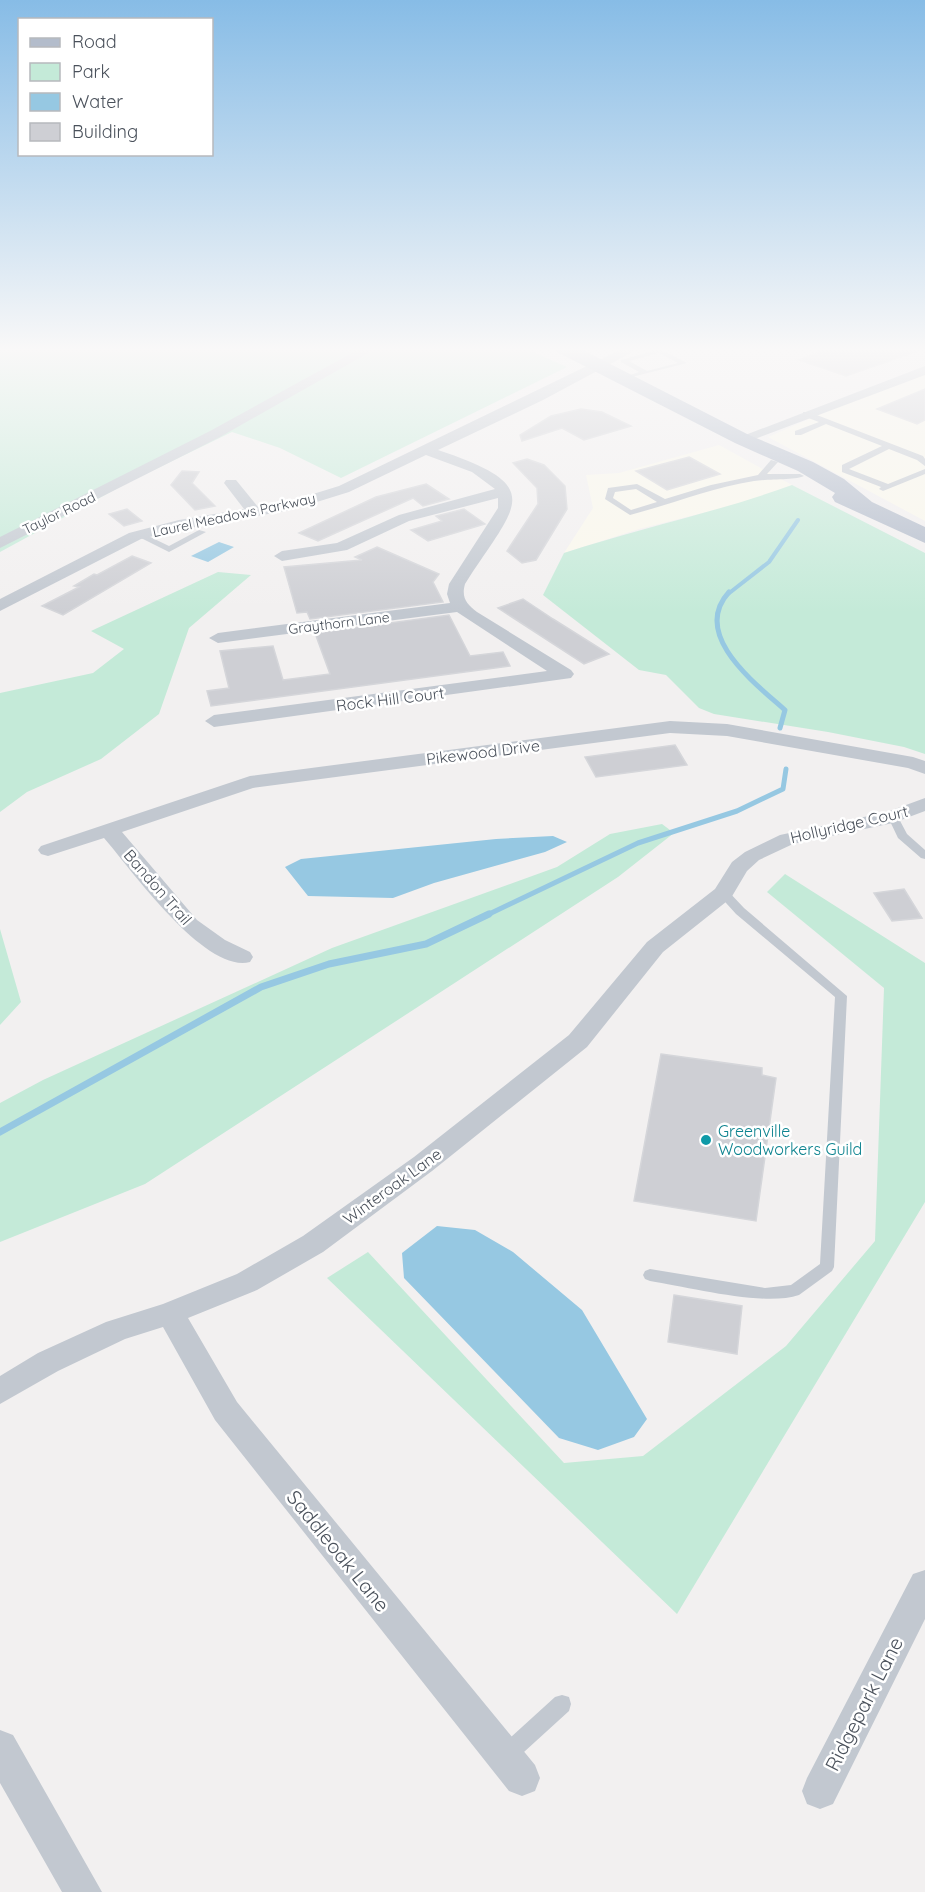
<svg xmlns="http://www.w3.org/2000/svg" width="925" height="1892" font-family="Quicksand,sans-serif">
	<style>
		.commercial { fill: #faf8ec }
		.green { fill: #c4ead8 }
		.water { fill: #96c8e2 }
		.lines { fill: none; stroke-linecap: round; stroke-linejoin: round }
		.stream-far2 { stroke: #96c8e2; stroke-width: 4 }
		.stream-far1 { stroke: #96c8e2; stroke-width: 5 }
		.stream { stroke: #96c8e2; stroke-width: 7 }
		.building { fill: #cecfd4; stroke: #d5d6da; stroke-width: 1.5 }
		.service { fill: #c2c8d0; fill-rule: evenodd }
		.minor { fill: #c2c8d0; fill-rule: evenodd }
		.primary { fill: #b3bccb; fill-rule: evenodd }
		.culture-dot { fill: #0f9aa8; stroke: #fff; stroke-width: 2 }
		.labels { text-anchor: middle; stroke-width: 5; stroke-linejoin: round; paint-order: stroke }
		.far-street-label { font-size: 14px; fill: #4a515b; stroke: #fff }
		.street-label { font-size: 16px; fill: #4a515b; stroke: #fff }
		.culture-label { font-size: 16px; fill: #0d838f; stroke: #fff; text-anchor: start }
		.near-street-label { font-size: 20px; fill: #4a515b; stroke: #fff }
	</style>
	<rect width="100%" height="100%" fill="#f2f0f0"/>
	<path class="commercial" d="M925 373V521L768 437 832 409Z
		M719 445 792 485 746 502 639 529 564 553 593 508 586 475 619 473Z"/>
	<path class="green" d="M0 348H524L567 367 341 478 280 448 232 432 127 483 0 552Z
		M792 485 925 553V754L904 747 828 732 714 714 699 708 666 675 639 670 543 595 564 553C640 528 718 512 792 485Z
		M218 572 251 575 189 628 159 714 101 759 27 792 0 812V693L93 673 124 649 91 631Z
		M662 824 674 833 618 877 145 1184 0 1242V1103L43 1080 332 948 557 867 610 834Z
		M785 874 925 963V1202L677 1614 327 1278 368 1252 564 1463 643 1456 786 1346 875 1241 884 988 767 892Z
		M0 929 21 1002 0 1025Z"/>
	<path class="water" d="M219 542 234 547 208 562 191 556Z
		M553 836 567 842 545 852 434 883 393 898 308 896 285 867 301 859 496 839Z
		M437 1226 475 1230 513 1252 582 1310 647 1419 634 1437 598 1450 559 1438 404 1278 402 1253Z"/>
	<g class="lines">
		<path class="stream-far2" d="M728 594 769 562 798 520"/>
		<path class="stream-far1" d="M729 592C690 635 756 684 785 710L780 728
			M485 916 638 843 737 811 783 789 786 769"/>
		<path class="stream" d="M0 1132 261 987 329 964 426 944 489 914"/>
	</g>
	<path class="building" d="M829 348H918V351L846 376 799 360Z
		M925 389V420L917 424 877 409Z
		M581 409 602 412 631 426 584 440 562 428 522 441 520 435 551 416Z
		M689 457 720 474 667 490 636 471Z
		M527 459 544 465 565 486 567 509 536 560 522 563 507 551 538 504 537 488 513 463Z
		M182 471 199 472 192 483 215 506 195 510 171 485Z
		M426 484 449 499 423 506 413 498 318 541 299 533 376 497Z
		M127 509 142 521 124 526 109 514Z
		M464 509 485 524 428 541 411 530 442 521 436 516Z
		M377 547 439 574 433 582 443 602 310 619 307 612 297 613 284 567 362 560 355 557Z
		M132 556 151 563 63 615 42 606 79 587 74 586 94 574 97 575Z
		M523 599 553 619 609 654 584 664 498 608Z
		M449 615 470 656 503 652 510 666 211 706 207 691 229 688 220 651 273 646 283 680 330 674 315 633Z
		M675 745 687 765 596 777 585 757Z
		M904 889 922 918 892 921 874 893Z
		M661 1054 762 1068V1075L776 1078 756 1221 634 1201Z
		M674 1295 742 1306 737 1354 668 1342Z"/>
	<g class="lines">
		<path class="service" d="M660 349 687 363 624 379V377L639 372 621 362V360ZM659 353 678 363 647 371 629 361Z
			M803 412H809L923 456 925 459V466L917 460 889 449 849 469 888 484 925 469V474L883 491 879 489 881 487 842 472V465L882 446 826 424 801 435H795V431L819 422 803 416Z
			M771 460 778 462 767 474H800L804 476C797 480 766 479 754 481 711 488 672 504 630 515L605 499 608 488 637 484 665 499 711 485 758 475ZM636 489 657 502 631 510 613 498 615 492Z
			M199 530 206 532 169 552 135 535 142 533 169 546Z
			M893 814 898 817 907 834 925 850V859L921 858 898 838 888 817Z
			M723 889 727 890 744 908 847 996 834 1267 832 1271 799 1295C764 1307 689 1287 650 1281L645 1279 643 1275 645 1271 650 1269 765 1288 791 1285 820 1264 835 997 736 914 717 893Z
			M562 1695 569 1697 571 1704 569 1711 513 1762 506 1765 499 1762 496 1755 499 1748 555 1697Z"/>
		<path class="minor" d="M361 348H377L220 437 0 548V537L210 431Z
			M624 348H640L543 400 438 450C549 487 516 504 465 584 461 598 467 604 477 612L571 670 574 674 571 678 214 727 205 721 214 715 547 671 457 612 218 643 209 638 218 633 450 603 447 594 449 584 498 508V498L409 521 347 550 282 561 274 556 282 551 337 543 399 515 495 489 472 472 426 455 349 492 291 510 179 530 141 539 0 611V599L129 533 179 520 244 509 224 483 226 480H236L258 507 284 503 339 486Z
			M925 366V375L747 442 742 443 735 439Z
			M670 721 727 724 913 757 925 761V774L908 768 727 736 670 733 253 788 122 832 197 920 225 940 250 952 253 957 250 962C205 974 131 869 104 838L48 856 41 854 38 850 41 846 250 776Z
			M925 798V811L893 823 793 844 759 860 747 871 731 898 663 952 587 1047 432 1171 323 1252 257 1290 188 1318 237 1402 535 1765 540 1778 535 1791 522 1796 509 1791 215 1420 163 1327 125 1339 58 1371 0 1404V1376L38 1353 106 1322 163 1304 237 1274 303 1236 414 1157 569 1035 647 942 715 889 732 862 745 852 780 835 887 812Z
			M925 1570V1619L833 1804 820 1809 807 1804 802 1791 807 1778 913 1574Z
			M0 1730 13 1735 102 1892H62L0 1783Z"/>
		<path class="primary" d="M555 348H579L749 435 813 462 844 479 872 502 925 527V543L835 502 832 497 835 493 798 471 735 443 557 352Z"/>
	</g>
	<linearGradient id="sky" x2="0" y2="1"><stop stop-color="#87bce6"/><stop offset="0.57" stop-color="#f9f8f8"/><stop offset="1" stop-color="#f9f8f8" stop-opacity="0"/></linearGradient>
	<rect width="925" height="613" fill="url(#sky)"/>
	<circle class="culture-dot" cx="706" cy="1140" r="6"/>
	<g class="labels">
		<g class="far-street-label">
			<text transform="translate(59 513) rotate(-26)" y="5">Taylor Road</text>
			<text transform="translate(234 515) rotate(-12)" y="5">Laurel Meadows Parkway</text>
			<text transform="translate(339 623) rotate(-7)" y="5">Graythorn Lane</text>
		</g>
		<g class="street-label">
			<text transform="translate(390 699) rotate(-7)" y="6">Rock Hill Court</text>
			<text transform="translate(483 752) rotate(-7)" y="6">Pikewood Drive</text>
			<text transform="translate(849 824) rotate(-13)" y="6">Hollyridge Court</text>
			<text transform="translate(158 887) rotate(49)" y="6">Bandon Trail</text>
			<text transform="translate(392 1186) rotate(-36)" y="6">Winteroak Lane</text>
		</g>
		<g class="culture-label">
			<text x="718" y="1137">Greenville<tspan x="718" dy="18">Woodworkers Guild</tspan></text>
		</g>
		<g class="near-street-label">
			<text transform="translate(338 1551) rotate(51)" y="7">Saddleoak Lane</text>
			<text transform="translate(864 1704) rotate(-63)" y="7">Ridgepark Lane</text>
		</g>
	</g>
	<rect x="18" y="18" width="195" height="138" fill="#ffffff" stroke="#b7b9bd" stroke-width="1.5"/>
	<rect x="30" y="38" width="30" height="9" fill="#b3bccb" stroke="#b7b9bd" stroke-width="1.5"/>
	<text x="72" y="48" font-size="18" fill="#4a515b">Road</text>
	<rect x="30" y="63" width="30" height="18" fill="#c4ead8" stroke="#b7b9bd" stroke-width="1.5"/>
	<text x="72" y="78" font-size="18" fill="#4a515b">Park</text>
	<rect x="30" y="93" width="30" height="18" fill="#96c8e2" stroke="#b7b9bd" stroke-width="1.5"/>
	<text x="72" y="108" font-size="18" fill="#4a515b">Water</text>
	<rect x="30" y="123" width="30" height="18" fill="#cecfd4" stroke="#b7b9bd" stroke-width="1.5"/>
	<text x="72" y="138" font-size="18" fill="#4a515b">Building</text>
</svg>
